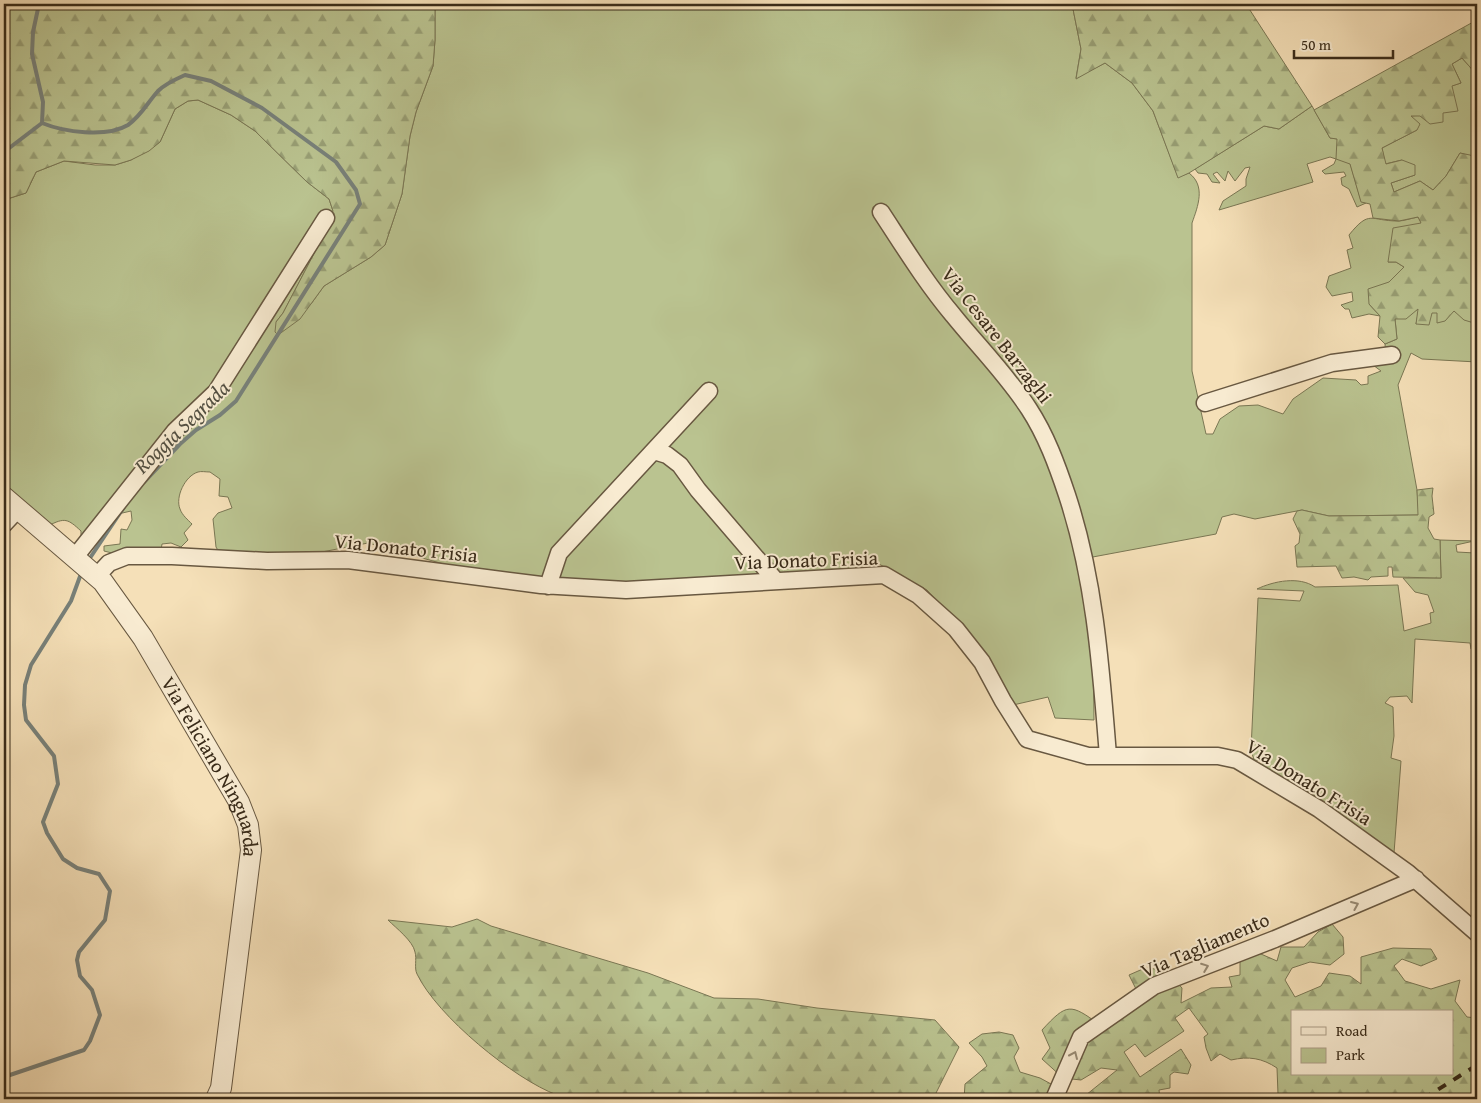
<svg xmlns="http://www.w3.org/2000/svg" width="1481" height="1103" font-family="'Gentium Book Plus',serif">
	<style>
		.green { fill: #bac390; stroke: #7a7754 }
		.forest { fill: url(#forest-firs); stroke: #7a7754; fill-rule: evenodd }
		.lines { fill: none; stroke-linecap: round; stroke-linejoin: round }
		.stream { stroke: #78817a; stroke-width: 4 }
		.minor-casing { stroke: #685841; stroke-width: 19 }
		.tertiary-casing { stroke: #685841; stroke-width: 22 }
		.minor { stroke: #f8ebd1; stroke-width: 16 }
		.tertiary { stroke: #f8ebd1; stroke-width: 20 }
		.rail { stroke: #392b19; stroke-width: 4; stroke-dasharray: 9 9; stroke-linecap: butt }
		.oneway { stroke: #988b75 }
		.labels { text-anchor: middle; stroke-width: 4; stroke-linejoin: round; paint-order: stroke }
		.street-label { font-size: 20px; fill: #392b19; stroke: #f8ebd1 }
		.water-label { font-size: 21px; font-style: italic; fill: #534f41; stroke: #f8ebd1 }
	</style>
	<defs>
		<pattern id="forest-firs" width="22" height="20" patternUnits="userSpaceOnUse" patternTransform="scale(1.25)"><rect width="22" height="20" fill="#bac390"/><path d="M5 1l3.5 6h-7zM16 11l3.5 6h-7z" fill="#989f75"/></pattern>
	</defs>
	<rect width="100%" height="100%" fill="#f5e0b8"/>
	<filter id="stains"><feTurbulence type="fractalNoise" baseFrequency=".004" numOctaves="4"/><feColorMatrix values="0 0 0 0 .2 0 0 0 0 .09 0 0 0 0 .02 0 0 0 .5 -.17"/></filter>
	<radialGradient id="worn" r=".72"><stop offset=".6" stop-color="#630" stop-opacity="0"/><stop offset="1" stop-color="#630" stop-opacity=".3"/></radialGradient>
	<path class="green" d="M435 4H1072L1081 49 1076 78 1105 63 1132 83 1153 111 1178 177 1189 173C1206 186 1198 206 1192 223V371L1206 434H1213L1220 419 1239 406 1258 405 1283 414 1293 399 1323 378 1356 380 1361 385 1368 384V376L1381 371 1373 365 1386 358 1385 344 1397 339 1395 319 1419 309 1416 324 1432 312 1454 311 1474 323 1477 320V362L1422 359 1411 353 1398 385 1417 490 1419 515 1329 516 1302 510 1255 519 1234 514 1222 517 1216 534 1082 559 1093 632 1094 720 1055 718 1048 697 1013 705 983 651 927 590 879 564 863 570 582 586 482 569 451 566 368 543 291 558 220 554 216 547 213 519 218 513 232 508 228 497 219 496 220 479 210 472C206 472 201 471 198 472 185 476 175 497 180 509 182 515 188 520 192 524L184 533 188 540 181 547 171 543 162 544 161 550 112 553 104 551V546L120 544 121 529 127 530 132 520 131 511 118 514 81 541V531C68 519 65 517 48 526L4 490V200L26 193 36 172 64 161 95 165H115L131 160 160 142 175 109 188 101 198 100 231 115 255 131 307 182 329 199 333 211 329 225 283 313 276 322 311 304 324 286 371 257 385 245 402 194 410 136 416 112 433 66 435 40Z
		M1462 58 1477 75V158L1460 153 1446 176 1433 190 1420 181 1394 192 1391 183 1415 175 1402 160 1385 164 1382 148 1417 130 1411 116 1443 113 1451 86 1461 83 1452 64Z
		M1312 106 1330 138 1338 139 1350 163 1361 201 1366 203 1357 207 1349 189 1342 185 1341 178 1346 176 1344 172 1325 174 1322 171 1334 164 1336 159 1330 157 1307 164 1313 182 1219 210 1223 201 1246 186V179L1250 167 1245 168 1235 181 1228 171 1225 181 1217 172 1213 174 1220 183 1212 182 1207 174 1198 173 1195 169 1264 126 1279 129Z
		M1418 217 1422 224 1388 262H1396L1404 267 1369 304 1380 316 1369 314 1352 318 1349 309H1345L1341 305 1353 301 1352 292 1332 296 1326 287 1329 276 1351 268 1347 250 1353 248 1349 235C1370 209 1370 221 1398 221 1404 221 1412 218 1418 217Z
		M1440 540 1474 541 1456 545 1457 552 1475 553 1477 548V649H1471L1470 643 1415 639 1412 703 1407 696 1390 697 1385 703 1393 707 1394 736 1391 758 1401 761 1394 853 1262 765V761L1254 760 1251 750 1258 598 1300 601 1304 591 1257 589C1274 581 1299 576 1315 587L1398 585 1404 631 1431 623 1430 613 1434 612 1428 595 1415 592 1403 578H1441Z"/>
	<path class="forest" d="M4 4H435V40L433 66 416 112 410 136 402 194 385 245 371 257 324 286 300 319 278 335 275 332 276 322 283 313 329 225 333 211 329 199 307 182 255 131 231 115 198 100 188 101 175 109 160 142 149 151 131 160 115 165 64 161 36 172 26 193 4 200Z
		M1072 4H1246L1312 106 1279 129 1264 126 1189 173 1178 178 1153 111 1132 83 1105 63 1076 79 1081 49Z
		M1475 21 1477 24V75L1462 58 1452 64 1461 83 1452 86 1458 111 1443 113V122L1430 124 1420 116H1411L1420 124 1417 130 1382 148 1386 164 1402 160 1415 165V175L1391 183 1394 192 1420 181 1433 190 1446 176 1460 153 1470 155 1477 158V320L1474 323 1464 320 1454 311 1445 321 1437 323V313H1432L1429 325 1416 324 1418 309 1406 319H1395L1397 339 1385 344 1378 337 1380 316 1369 304 1368 289 1389 282 1404 267 1396 262H1388L1393 228 1421 223 1418 217 1399 221 1373 218 1370 204 1361 202 1350 164 1336 159 1337 139 1330 138 1314 110Z
		M1433 488 1432 496 1434 514 1429 517 1428 528 1434 539 1440 540 1441 578 1393 577 1392 567H1388V576L1371 577 1368 580 1354 577 1342 578 1336 566 1297 567 1295 546 1299 543 1300 534 1293 519 1297 511 1302 510 1329 516 1418 515 1417 490Z
		M477 919 491 926 648 973 714 998 758 999 817 1008 935 1020 959 1047 933 1099H576C570 1098 563 1097 557 1095 514 1079 437 1016 417 974 414 968 417 959 415 952 413 941 396 928 388 920L452 927Z
		M1332 924 1343 937 1344 954 1330 965 1310 962 1292 968 1285 980 1295 997 1321 986 1329 973 1350 976 1361 984V957L1393 948 1431 949 1437 959 1421 966 1402 959 1394 966 1405 981 1431 989 1460 980 1455 1001 1467 1017 1477 1018V1092L1470 1099H1253L1278 1094 1277 1068C1262 1058 1249 1056 1231 1060L1220 1054 1211 1061 1206 1048 1204 1037 1208 1034 1189 1008 1175 1018 1184 1031 1145 1057 1135 1044 1124 1052 1140 1077 1181 1049 1191 1065 1188 1074 1174 1072 1170 1075V1088L1159 1090 1160 1099H1081L1117 1070 1101 1068 1081 1080 1063 1078 1042 1059 1050 1048 1042 1030C1067 1003 1070 1003 1100 1025L1111 1006H1126L1139 995 1129 975 1145 968 1165 970 1182 988 1181 1003 1211 988 1232 987 1229 977 1240 975V960L1254 951 1277 961 1281 947H1304L1318 932ZM1292 1012H1452V1074H1292Z
		M999 1032 1013 1035 1019 1048 1014 1057 1020 1072 1040 1078 1064 1091 1065 1099H964L965 1084 987 1066 982 1057 969 1043 982 1034Z"/>
	<g class="lines">
		<path class="stream" d="M39 4 33 32 32 54 43 102 42 123
			M42 123C64 132 106 138 128 125 141 116 148 102 158 91 165 84 176 79 185 75L211 81 262 108 336 162 356 190 360 204 236 401 220 415 196 430 180 444 144 482
			M4 152 42 123
			M88 561 124 507
			M4 1077 84 1050 90 1041 100 1015 92 990 80 976 77 960 79 952 105 920 110 891 99 874 77 868 63 859 47 833 43 822 58 784 54 756 26 720 24 705 25 685 31 665 71 601 82 571"/>
		<g class="minor-casing">
			<path id="minor" d="M881 212C904 247 926 283 953 315 978 346 1007 375 1029 409 1046 435 1057 465 1067 495 1095 580 1101 668 1108 756
				M1205 403 1332 363 1392 355
				M654 451 667 455 680 465 698 490 776 581
				M4 524 18 509
				M75 557 175 431 216 392 326 218
				M97 576 109 563 127 556H172L267 561 348 560 541 585 626 590 884 575 918 595 956 629 982 662 1003 701 1027 739 1088 756H1218L1237 760 1319 809 1408 873 1477 933
				M548 586 559 553 709 391
				M1054 1099 1081 1037 1154 986 1275 939 1416 879"/>
		</g>
		<g class="tertiary-casing">
			<g id="tertiary">
				<path id="s1" d="M4 497 103 582 143 638 239 802 248 825 251 850 221 1088 216 1099"/>
			</g>
		</g>
		<use href="#minor" class="minor"/>
		<use href="#tertiary" class="tertiary"/>
		<path class="rail" d="M1423 1099 1477 1065"/>
	</g>
	<defs><path id="oneway-chevron" d="M-2-3.5L2.5 0L-2 3.5" fill="none" stroke-width="1.6" stroke-linecap="round" stroke-linejoin="round" transform="scale(1.25)"/></defs>
	<g class="oneway">
		<use href="#oneway-chevron" transform="translate(1355 905) rotate(-23)"/>
		<use href="#oneway-chevron" transform="translate(1205 967) rotate(-21)"/>
		<use href="#oneway-chevron" transform="translate(1074 1055) rotate(-66)"/>
	</g>
	<g class="labels">
		<g class="street-label">
			<text transform="translate(997 335) rotate(52)" y="7">Via Cesare Barzaghi</text>
			<text transform="translate(406 548) rotate(6)" y="7">Via Donato Frisia</text>
			<text transform="translate(806 560) rotate(-2)" y="7">Via Donato Frisia</text>
			<text dy="7" stroke="none"><textPath href="#s1" startOffset="346">Via Feliciano Ninguarda</textPath></text>
			<text transform="translate(1309 782) rotate(32)" y="7">Via Donato Frisia</text>
			<text transform="translate(1205 945) rotate(-23)" y="7">Via Tagliamento</text>
		</g>
		<g class="water-label">
			<text transform="translate(182 427) rotate(-44)" y="7">Roggia Segrada</text>
		</g>
	</g>
	<rect width="1481" height="1103" fill="none" stroke="#f5e0b8" stroke-width="20"/>
	<rect x="5" y="5" width="1471" height="1093" fill="none" stroke="#392b19" stroke-width="2.5"/>
	<rect x="10" y="10" width="1461" height="1083" fill="none" stroke="#392b19"/>
	<rect x="1291" y="1010" width="162" height="65" fill="#f8ebd1" stroke="#ac9e87"/>
	<rect x="1301" y="1027" width="25" height="8" fill="#f8ebd1" stroke="#ac9e87"/>
	<text x="1336" y="1036" font-size="15" fill="#392b19">Road</text>
	<rect x="1301" y="1048" width="25" height="15" fill="#bac390" stroke="#ac9e87"/>
	<text x="1336" y="1060" font-size="15" fill="#392b19">Park</text>
	<path d="M1294 50v8h99v-8" fill="none" stroke="#392b19" stroke-width="2.5"/>
	<text x="1301" y="50" font-size="15" fill="#392b19" stroke="#f8ebd1" stroke-width="4" paint-order="stroke">50 m</text>
	<rect width="100%" height="100%" filter="url(#stains)"/>
	<rect width="100%" height="100%" fill="url(#worn)"/>
</svg>
